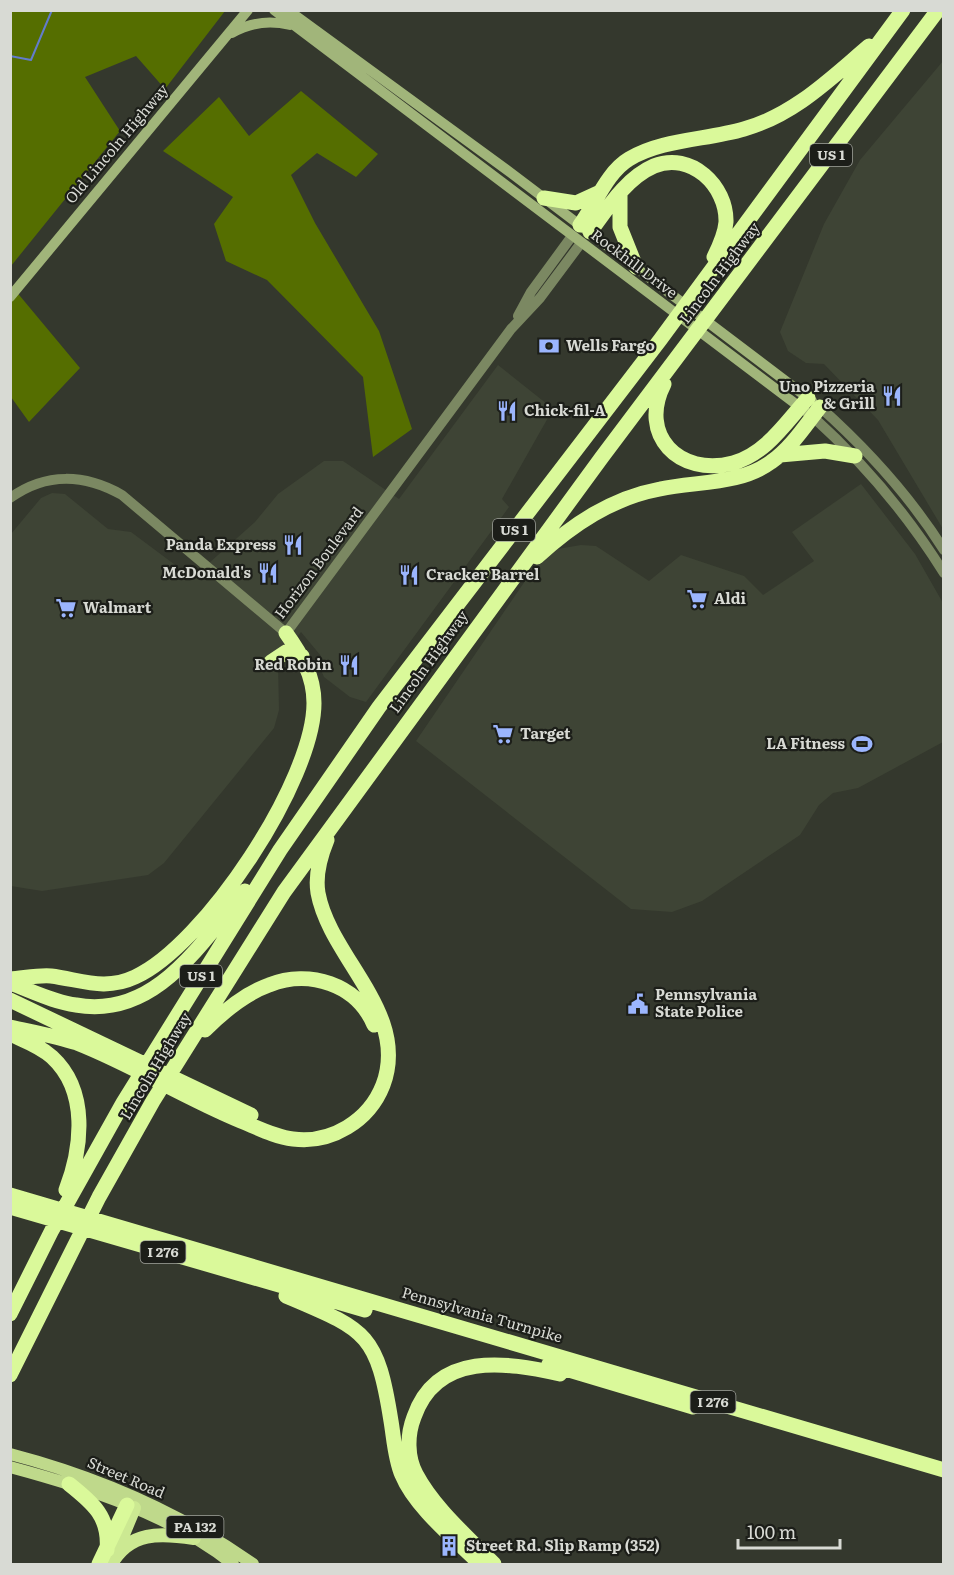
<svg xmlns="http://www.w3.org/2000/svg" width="954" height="1575" font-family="Literata,serif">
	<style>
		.built { fill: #3e4435 }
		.forest { fill: #556e00 }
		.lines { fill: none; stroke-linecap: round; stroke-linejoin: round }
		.stream { stroke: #627ccb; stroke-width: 2 }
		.tertiary { stroke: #7b8862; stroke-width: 10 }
		.secondary { stroke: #a1b57a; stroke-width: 10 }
		.primary { stroke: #bfd98b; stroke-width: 12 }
		.trunk { stroke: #cce992; stroke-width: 14 }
		.motorway { stroke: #daf99a; stroke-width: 15 }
		.labels { text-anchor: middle; stroke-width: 4.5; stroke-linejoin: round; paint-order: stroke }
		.shield { fill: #1c1e19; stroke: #a0a29c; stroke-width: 1.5 }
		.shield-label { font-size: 14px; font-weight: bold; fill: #d8dad4 }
		.street-label { font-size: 15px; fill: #d8dad4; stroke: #1c1e19 }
		.poi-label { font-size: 15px; font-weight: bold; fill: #d8dad4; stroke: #1c1e19; text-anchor: start }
	</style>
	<rect width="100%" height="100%" fill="#34382d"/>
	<path class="built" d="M943 61V529L878 420 824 364 806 363 788 351 780 332 824 224 860 160Z
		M498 365 547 404 549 416 502 499 509 507 366 702 350 697 324 677 318 663 321 656 301 632 278 664 279 710 274 728 164 863 148 875 42 891 11 886V534L41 498 52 493 65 494 108 529 131 532 190 576 199 572 255 522 278 494 324 461H343L399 499Z
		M861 484 915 554 943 603V742L858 788 833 793 819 805 800 835 702 901 672 912 631 909 416 741 538 562 552 550 581 545 596 546 649 581 681 555 744 576 763 595 814 561 792 532Z"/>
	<path class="forest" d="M11 10 225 11 165 89 136 56 85 77 120 131 11 266Z
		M301 91 378 154 356 177 317 153 291 175 315 223 379 331 412 429 373 457 363 377 267 280 226 261 214 224 233 197 163 151 219 97 249 136Z
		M10 284 80 368 29 422 11 397Z"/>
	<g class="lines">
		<path class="stream" d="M10 56 31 60 52 10"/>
		<path class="tertiary" d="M518 316 531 292 572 236
			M820 407C867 449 910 496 944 550
			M812 416C864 463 907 514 944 573
			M10 498C46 472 85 474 122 495L286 633 511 329 540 298 581 243"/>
		<path class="secondary" d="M274 10 805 411
			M288 10 511 173 812 401
			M232 33C251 22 269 20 290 25
			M10 297 248 10"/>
		<path class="primary" d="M10 1454C98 1477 179 1512 253 1564
			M10 1467C88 1488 170 1514 233 1564"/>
		<path class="trunk" d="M114 1556 134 1508
			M111 1564C130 1531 160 1533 194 1538"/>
		<path class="motorway" d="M620 195V227L636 267
			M544 198 576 203 600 192
			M580 225C595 205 607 172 629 159 662 139 707 140 744 129 794 115 830 79 869 46
			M590 232C607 209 626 178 654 166 691 151 727 186 726 222 725 234 719 247 714 257
			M664 384C638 435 679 477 733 463 766 454 786 422 808 398
			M780 455 825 451 855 456
			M537 557C573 524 612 498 660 489 697 481 740 485 771 462 791 448 805 426 820 407
			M271 662 286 652 302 656
			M10 979C24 978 38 975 51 976 82 980 105 991 135 977 205 945 314 780 314 703 314 675 301 654 286 633
			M10 983C32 991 53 1002 76 1005 155 1019 200 944 245 891
			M10 1000 251 1115
			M10 1027C32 1032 56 1036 77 1043 133 1065 185 1098 241 1121 258 1128 275 1137 293 1139 331 1144 369 1121 383 1085 410 1013 330 958 318 893 315 875 320 857 327 840
			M205 1030C223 1012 244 994 269 985 309 969 357 984 374 1025
			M10 1034C25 1041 40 1046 52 1057 89 1091 82 1148 66 1190
			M10 1195 944 1470
			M10 1207 365 1310
			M286 1296C366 1330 377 1332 391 1421 394 1439 395 1459 402 1475 415 1507 456 1540 480 1564
			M10 1314 52 1230 123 1103 280 850 379 707 660 340 903 10
			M549 1364 693 1407
			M10 1375 99 1197 153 1101 284 892 602 457 938 10
			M69 1484C93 1503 110 1517 107 1550
			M99 1564 127 1505
			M494 1564C468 1537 434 1508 416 1474 407 1457 407 1435 414 1417 437 1351 506 1362 560 1374"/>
	</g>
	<defs>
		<g id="bank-bare" transform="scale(1.62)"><path d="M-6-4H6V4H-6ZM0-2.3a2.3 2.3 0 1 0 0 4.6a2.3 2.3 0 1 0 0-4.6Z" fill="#9bb5fd" stroke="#1c1e19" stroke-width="2.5" paint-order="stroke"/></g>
		<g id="restaurant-bare" transform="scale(1.62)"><path d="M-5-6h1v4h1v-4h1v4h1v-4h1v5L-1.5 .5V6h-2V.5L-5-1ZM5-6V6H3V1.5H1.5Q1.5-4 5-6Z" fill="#9bb5fd" stroke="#1c1e19" stroke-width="2.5" paint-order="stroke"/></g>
		<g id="supermarket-bare" transform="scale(1.62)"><path d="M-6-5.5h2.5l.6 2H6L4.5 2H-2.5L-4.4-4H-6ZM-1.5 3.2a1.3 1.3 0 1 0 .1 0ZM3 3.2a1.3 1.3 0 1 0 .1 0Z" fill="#9bb5fd" stroke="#1c1e19" stroke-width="2.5" paint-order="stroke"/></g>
		<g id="stadium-bare" transform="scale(1.62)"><path d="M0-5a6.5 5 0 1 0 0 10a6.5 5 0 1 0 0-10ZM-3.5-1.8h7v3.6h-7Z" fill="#9bb5fd" stroke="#1c1e19" stroke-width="2.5" paint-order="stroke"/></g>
		<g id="civic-bare" transform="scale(1.62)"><path d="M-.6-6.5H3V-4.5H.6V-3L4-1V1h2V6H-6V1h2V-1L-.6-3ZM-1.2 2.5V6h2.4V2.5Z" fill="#9bb5fd" stroke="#1c1e19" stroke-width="2.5" paint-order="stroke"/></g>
		<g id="building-bare" transform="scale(1.62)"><path d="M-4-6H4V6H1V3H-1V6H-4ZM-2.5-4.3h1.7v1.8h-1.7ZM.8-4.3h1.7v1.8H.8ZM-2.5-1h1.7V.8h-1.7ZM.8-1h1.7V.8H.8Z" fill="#9bb5fd" stroke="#1c1e19" stroke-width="2.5" paint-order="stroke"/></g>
	</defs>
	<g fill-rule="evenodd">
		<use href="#bank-bare" x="549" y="346"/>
		<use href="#restaurant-bare" x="892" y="396"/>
		<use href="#restaurant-bare" x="507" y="411"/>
		<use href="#restaurant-bare" x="293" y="545"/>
		<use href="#restaurant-bare" x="268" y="573"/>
		<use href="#restaurant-bare" x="409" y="575"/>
		<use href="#supermarket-bare" x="697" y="599"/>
		<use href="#supermarket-bare" x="66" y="608"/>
		<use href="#restaurant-bare" x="349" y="665"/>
		<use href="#supermarket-bare" x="503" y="734"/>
		<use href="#stadium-bare" x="862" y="744"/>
		<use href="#civic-bare" x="638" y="1004"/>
		<use href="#building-bare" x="449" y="1546"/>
	</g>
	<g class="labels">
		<g class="shield">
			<rect x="810" y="144" width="42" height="22" rx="4.5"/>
			<rect x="493" y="519" width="42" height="22" rx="4.5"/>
			<rect x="180" y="965" width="42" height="22" rx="4.5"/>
			<rect x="140.5" y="1241" width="45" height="22" rx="4.5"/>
			<rect x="690.5" y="1391" width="45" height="22" rx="4.5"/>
			<rect x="166.5" y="1516" width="57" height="22" rx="4.5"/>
		</g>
		<g class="shield-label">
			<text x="831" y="160">US 1</text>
			<text x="514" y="535">US 1</text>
			<text x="201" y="981">US 1</text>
			<text x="163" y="1257">I 276</text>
			<text x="713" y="1407">I 276</text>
			<text x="195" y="1532">PA 132</text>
		</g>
		<g class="street-label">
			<text transform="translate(117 144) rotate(-50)" y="5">Old Lincoln Highway</text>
			<text transform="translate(634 264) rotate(37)" y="5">Rockhill Drive</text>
			<text transform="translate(720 273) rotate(-53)" y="5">Lincoln Highway</text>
			<text transform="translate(319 563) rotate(-53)" y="5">Horizon Boulevard</text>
			<text transform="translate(429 662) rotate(-54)" y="5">Lincoln Highway</text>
			<text transform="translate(156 1066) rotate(-59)" y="5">Lincoln Highway</text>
			<text transform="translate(482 1315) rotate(16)" y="5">Pennsylvania Turnpike</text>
			<text transform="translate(126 1478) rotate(23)" y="5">Street Road</text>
		</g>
		<g class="poi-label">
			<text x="566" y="351">Wells Fargo</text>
			<text x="875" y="392" text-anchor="end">Uno Pizzeria<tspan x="875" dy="17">&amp; Grill</tspan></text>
			<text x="524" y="416">Chick-fil-A</text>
			<text x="276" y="550" text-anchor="end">Panda Express</text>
			<text x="251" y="578" text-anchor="end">McDonald's</text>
			<text x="426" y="580">Cracker Barrel</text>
			<text x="714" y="604">Aldi</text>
			<text x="83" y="613">Walmart</text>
			<text x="332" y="670" text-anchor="end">Red Robin</text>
			<text x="520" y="739">Target</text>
			<text x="845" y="749" text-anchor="end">LA Fitness</text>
			<text x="655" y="1000">Pennsylvania<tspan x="655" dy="17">State Police</tspan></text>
			<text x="466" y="1551">Street Rd. Slip Ramp (352)</text>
		</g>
	</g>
	<rect width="954" height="1575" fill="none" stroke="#d8dad4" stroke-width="24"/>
	<path d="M738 1539v9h102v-9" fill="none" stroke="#d8dad4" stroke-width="3"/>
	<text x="747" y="1539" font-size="18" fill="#d8dad4" stroke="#1c1e19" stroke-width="4.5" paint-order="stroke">100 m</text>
</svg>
